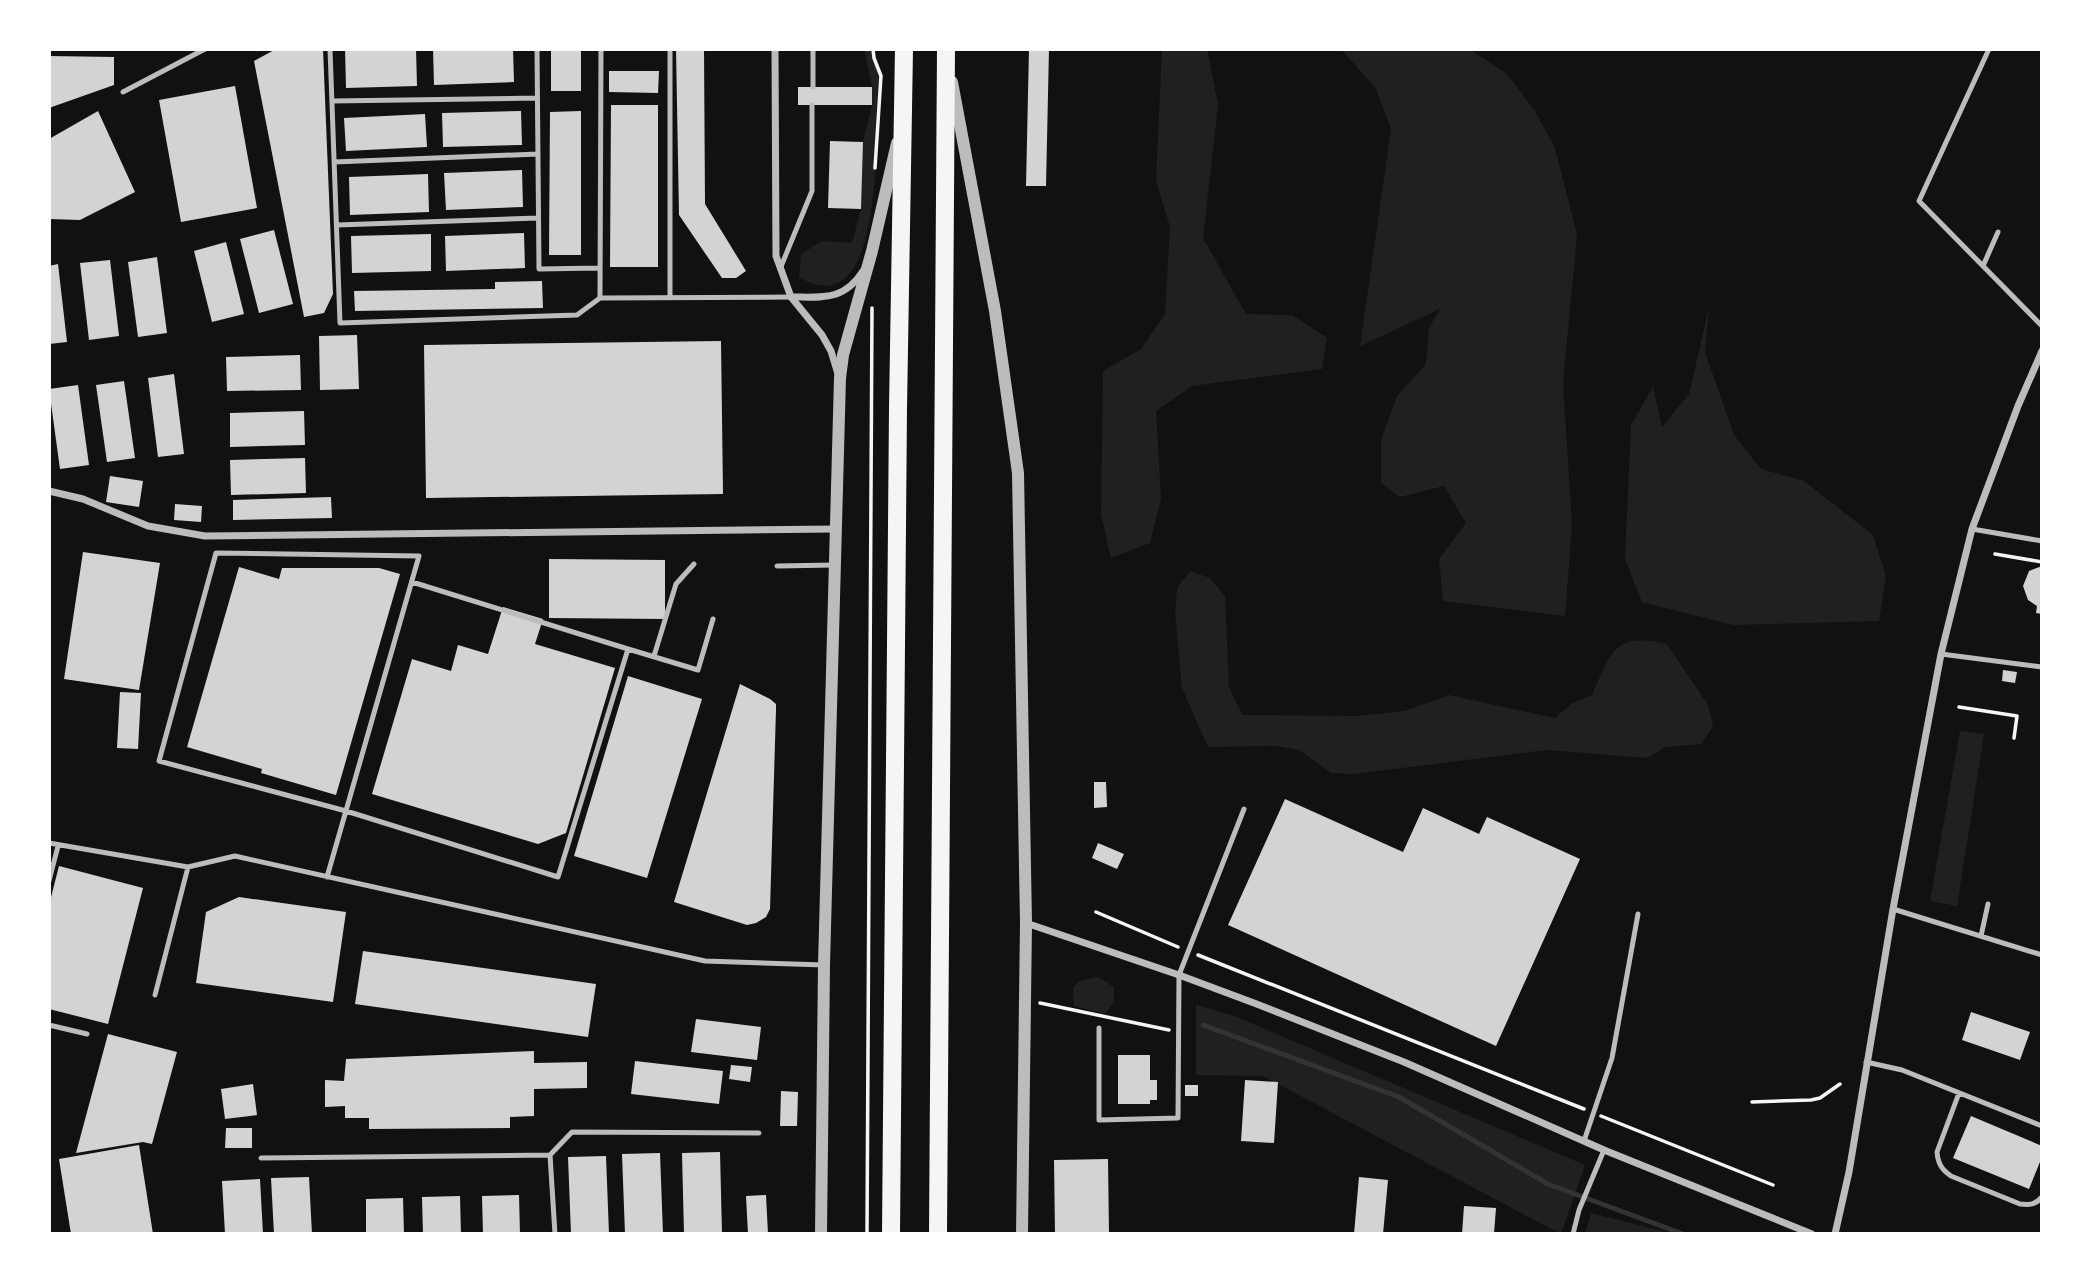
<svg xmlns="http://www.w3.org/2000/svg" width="2091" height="1283" font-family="'PT Sans',sans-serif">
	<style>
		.green { fill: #202020 }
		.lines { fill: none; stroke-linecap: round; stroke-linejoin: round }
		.stream { stroke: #333; stroke-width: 5 }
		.building { fill: #d3d3d3 }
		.path { stroke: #f5f5f5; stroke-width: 3.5 }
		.service { stroke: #bcbcbc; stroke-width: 5 }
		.minor { stroke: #bcbcbc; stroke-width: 7 }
		.tertiary { stroke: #bcbcbc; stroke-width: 12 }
		.trunk { stroke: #f5f5f5; stroke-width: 18 }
	</style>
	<rect width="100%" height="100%" fill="#111"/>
	<path class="green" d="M864 49H873L874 58 881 76C880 101 878 126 876 151 874 192 871 320 799 277L801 254 822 241 852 243 861 209 863 142 872 105V87Z
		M1162 49H1207L1218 105 1203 238 1246 314 1292 315 1327 338 1322 369 1192 386 1156 411 1161 498 1150 543 1111 558 1101 514 1103 371 1141 349 1165 314 1170 227 1156 181Z
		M1341 49H1469L1507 74 1535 111 1555 148 1577 235 1563 383 1572 525 1565 616 1443 601 1439 559 1466 523 1444 486 1400 497 1381 483V440L1397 396 1426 364 1429 328 1440 309 1360 346 1391 129 1376 89Z
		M1709 308 1705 352 1734 435 1761 469 1804 481 1873 535 1886 576 1879 621 1733 625 1642 602 1625 559 1631 425 1653 387 1662 427 1689 394Z
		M1190 571 1210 578 1225 596 1229 687 1242 715 1358 716 1405 711 1449 695 1555 718 1571 704 1592 695C1611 652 1614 631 1667 644L1708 705 1713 726 1701 744 1666 747 1647 758 1547 750 1353 774 1331 773 1299 750 1277 746 1208 747 1182 688 1175 613 1177 588Z
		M1960 731 1984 734 1957 906 1930 901Z
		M1098 977 1114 987V1002L1105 1014 1074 1006 1073 988 1079 981Z
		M1196 1005 1232 1015 1585 1165 1561 1234 1263 1076 1196 1075Z
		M1591 1213 1674 1234H1585Z"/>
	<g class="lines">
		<path class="stream" d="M1203 1025 1399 1097 1548 1184 1683 1234"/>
	</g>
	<path class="building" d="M276 49H323L333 294 324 313 304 317 254 61Z
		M345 49H416L417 86 346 88Z
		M433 49H513L514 82 434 85Z
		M551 49H581V91H551Z
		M676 49H704L705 204 746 271 736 278H722L679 215Z
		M1029 49H1049L1046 186H1026Z
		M49 56 114 57V85L49 108Z
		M609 71H659L658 93 609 92Z
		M235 86 257 208 181 222 159 100Z
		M798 87H872V105H798Z
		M611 105H658V267H610Z
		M98 111 135 192 80 220 49 219V139Z
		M521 111 522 145 443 147 442 113Z
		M581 111V255H549L550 112Z
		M425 114 427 147 346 151 344 118Z
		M830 141 863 142 861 209 828 208Z
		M522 170 523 207 446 210 444 173Z
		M428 174 429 212 350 215 349 177Z
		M274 230 293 304 259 313 240 239Z
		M524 233 525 268 446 271 445 236Z
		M431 234V271L352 273 351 236Z
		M226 242 244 314 212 322 194 251Z
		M157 257 167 333 138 337 128 262Z
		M110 260 119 336 89 340 80 263Z
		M58 264 67 342 49 344V266Z
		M542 281 543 308 355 311 354 291 495 289V282Z
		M357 335 359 389 320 390 319 336Z
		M721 341 723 494 426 498 424 345Z
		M300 355 301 390 227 391 226 357Z
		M174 374 184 454 158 457 148 378Z
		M124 381 135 458 107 462 96 385Z
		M78 385 89 465 60 469 49 389Z
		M304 411 305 445 230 447V413Z
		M305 458 306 493 231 495 230 460Z
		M110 476 143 481 139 507 106 502Z
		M331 497 332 518 233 520V500Z
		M175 504 202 506 201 522 174 520Z
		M83 552 160 563 139 690 64 679Z
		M549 559 665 560V619L549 618Z
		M2042 566V614L2036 613 2037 606 2028 600 2023 586 2029 571Z
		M239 567 279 579 282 568H379L400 574 336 795 261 773 262 769 187 747Z
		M503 607 543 619 535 644 615 668 566 833 538 844 372 794 412 659 451 671 458 645 488 654Z
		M2003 670 2017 672 2015 683 2002 681Z
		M628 676 702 699 647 878 574 856Z
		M740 684 770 699 776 704V710L770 909 766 917 756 923 747 925 674 902Z
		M120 692 141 693 138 749 117 748Z
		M1094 782H1106L1107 807 1094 808Z
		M1285 799 1403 852 1423 808 1479 834 1487 817 1580 859 1496 1046 1228 925Z
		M1098 843 1124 854 1117 869 1092 858Z
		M59 866 143 888 108 1024 49 1009V905Z
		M239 897 346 912 333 1002 196 983 206 912Z
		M363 951 596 984 588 1037 355 1004Z
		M1971 1012 2030 1032 2020 1060 1962 1040Z
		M696 1019 761 1027 757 1060 691 1052Z
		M108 1034 177 1052 152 1144 143 1142 76 1153Z
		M534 1051V1063L587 1062V1088L534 1089V1116L510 1117V1128L369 1129V1118H345V1106L325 1107V1080L344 1081 346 1059Z
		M1118 1055H1150V1080H1157V1100H1150V1104H1118Z
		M635 1061 723 1071 719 1104 631 1094Z
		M731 1065 752 1067 750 1082 729 1079Z
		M1245 1080 1278 1082 1274 1143 1241 1141Z
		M253 1084 257 1115 225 1119 221 1089Z
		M1185 1085H1198V1096H1185Z
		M781 1091 798 1092 797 1126H780Z
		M1971 1116 2042 1146V1157L2029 1189 1953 1158Z
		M226 1128H252V1148H225Z
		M139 1145 153 1234H71L59 1159Z
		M720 1152 722 1234H684L682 1153Z
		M660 1153 663 1234H625L622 1154Z
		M606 1156 609 1234H571L568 1157Z
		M1108 1159 1109 1234H1055L1054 1160Z
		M309 1177 312 1234H274L271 1178Z
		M1359 1177 1388 1180 1383 1234H1354Z
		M260 1179 263 1234H225L222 1181Z
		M519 1195 520 1234H483L482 1196Z
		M766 1195 768 1234H748L746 1196Z
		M460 1196 461 1234H423L422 1197Z
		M403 1198 404 1234H366V1199Z
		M1464 1206 1496 1208 1494 1234H1462Z"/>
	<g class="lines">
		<path class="path" d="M873 49 874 58 881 76 875 168
			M1995 554 2042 562
			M1959 707 2017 716 2014 738
			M1096 912 1178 947
			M1198 955 1584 1109
			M1040 1003 1169 1030
			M1752 1102 1811 1100 1820 1098 1840 1084
			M1601 1116 1773 1185
			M867 1234 872 308"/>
		<path class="service" d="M330 49 340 323 577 315 600 298 791 297
			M537 49 539 269 600 268
			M670 49V297
			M1989 49 1919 201 2042 326
			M813 87V49
			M123 92 205 49
			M332 101 537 98
			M334 162 538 154
			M337 225 538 218
			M1983 266 1998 232
			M780 269 812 191V105
			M600 298 601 49
			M1972 529 2042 541
			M777 566 834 565
			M628 649 698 670 713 619
			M1941 654 2042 667
			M654 656 676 584 694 564
			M49 843 188 867 235 856 705 961 824 965
			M327 877C358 770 388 663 419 556L216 553 159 761 346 811 558 877 628 649 412 582
			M49 881 58 846
			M1893 909 2042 955
			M1981 936 1988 904
			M155 995 188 867
			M49 1025 87 1034
			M1099 1028V1120L1178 1118 1179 975 1244 809
			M1866 1062 1902 1070 2042 1126
			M1959 1093 1937 1152C1938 1163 1941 1169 1951 1176L2020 1204C2030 1205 2035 1205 2042 1197
			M1584 1141 1612 1058 1638 914
			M550 1155 555 1234
			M261 1158 550 1155 572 1132 759 1133
			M1573 1234 1579 1210 1604 1150"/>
		<path class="minor" d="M775 49 776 256 791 297 822 335 831 351 838 374
			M791 297C823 297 844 301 863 271
			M49 491 83 499 148 526 205 536 835 529
			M1026 923 1179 975 1254 1003 1404 1062 1604 1150 1812 1234
			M1835 1234 1849 1172 1893 909 1941 654 1972 529 2018 406 2042 351"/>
		<path class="tertiary" d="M952 82 995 311 1018 473 1026 923 1022 1234
			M821 1234 824 965 840 378 843 355 872 251 897 143"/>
		<path class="trunk" d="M891 1234 898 408 904 49
			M938 1234 946 49"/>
	</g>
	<rect width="2091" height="1283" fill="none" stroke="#ffffff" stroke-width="102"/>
</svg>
